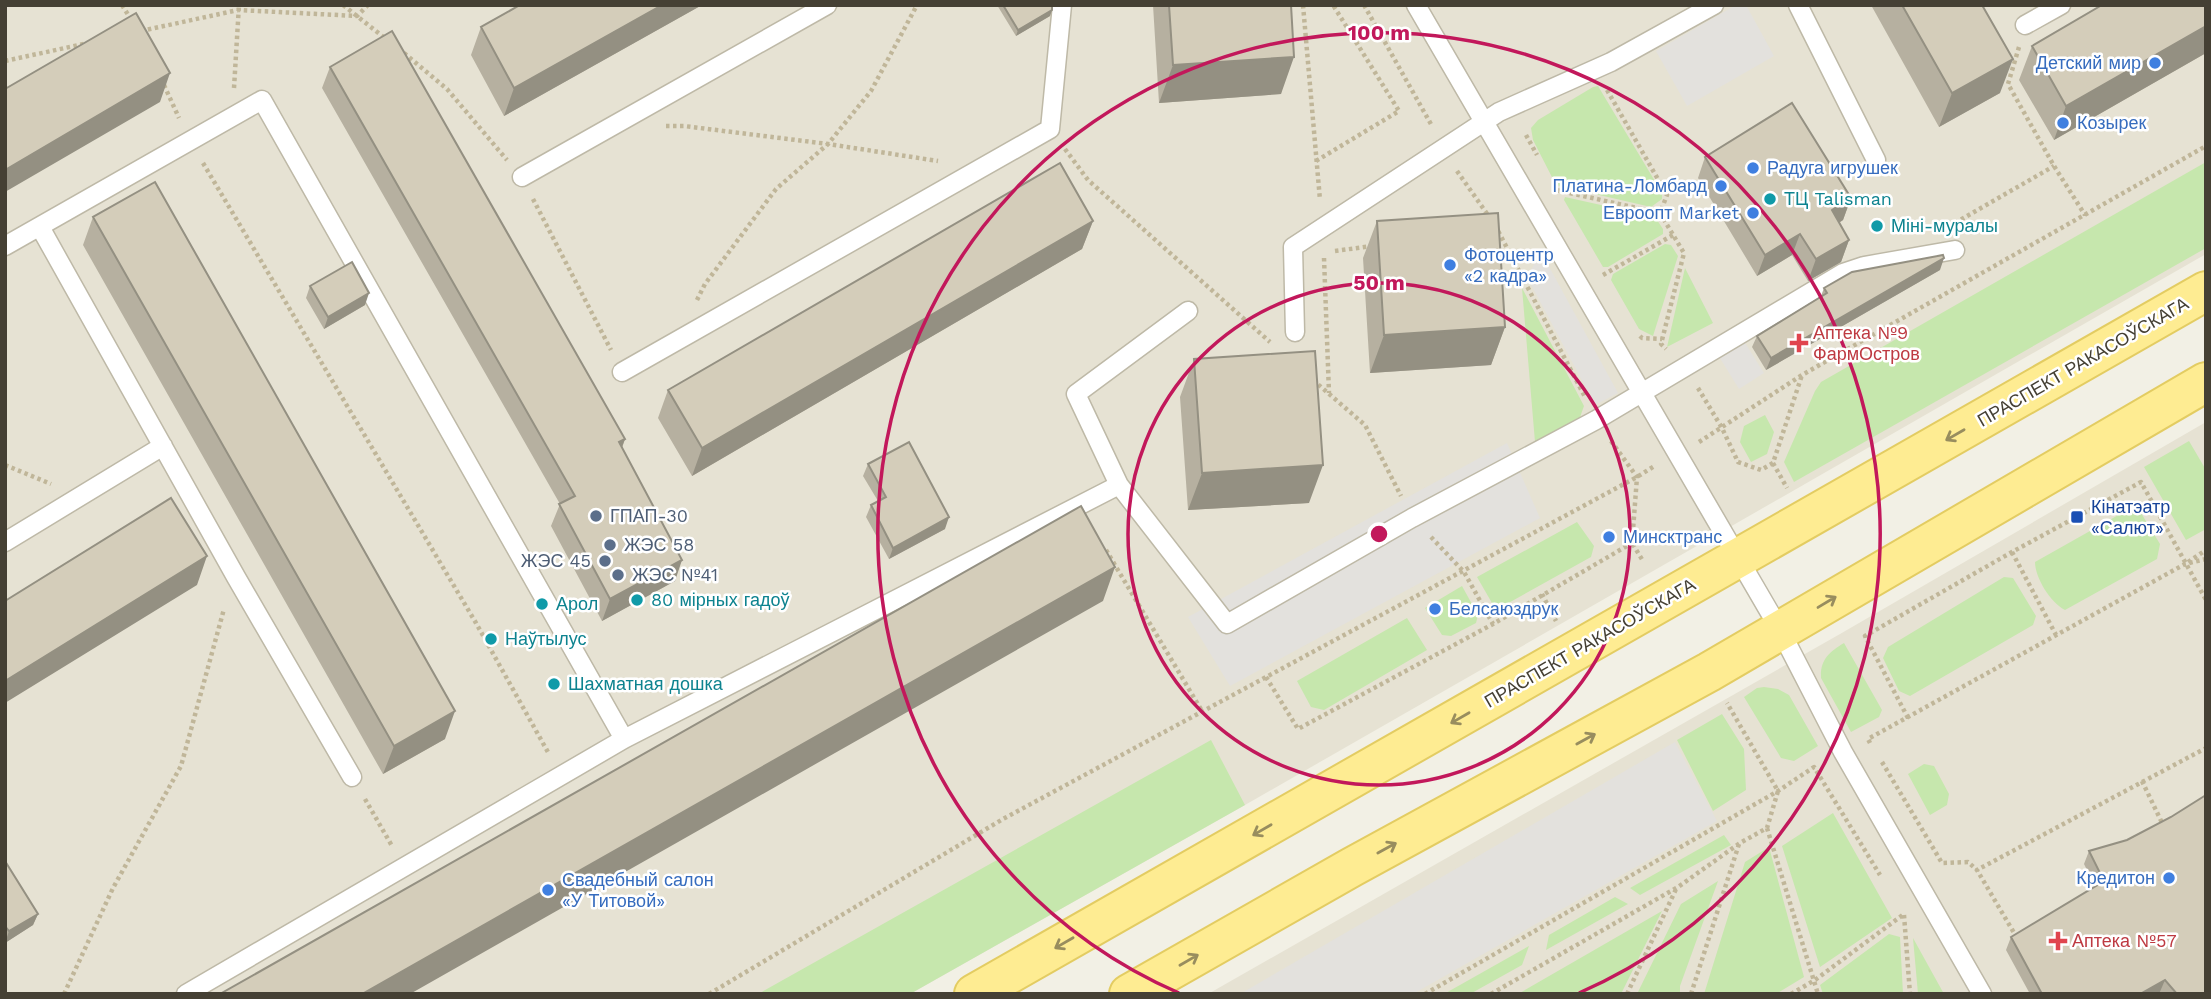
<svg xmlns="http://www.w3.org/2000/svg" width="2211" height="999" font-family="'Work Sans',sans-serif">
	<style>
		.residential { fill: #e6e2d3 }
		.green { fill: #c6e7ad }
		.parking { fill: #e3e1dd }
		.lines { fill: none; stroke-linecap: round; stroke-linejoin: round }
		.lane-casing { stroke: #beb9a7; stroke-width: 21 }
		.primary-casing { stroke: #e3cc62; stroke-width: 42 }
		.path { stroke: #c0b699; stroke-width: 4.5; stroke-dasharray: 3.5 3.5; stroke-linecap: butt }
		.lane { stroke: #fff; stroke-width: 18 }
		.primary { stroke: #feec92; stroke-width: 38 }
		.wall { fill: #b6b0a0 }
		.shaded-wall { fill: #949082 }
		.building { fill: #d4cdba; stroke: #949082; stroke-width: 2 }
		.oneway { stroke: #988d5e }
		.ring { fill: none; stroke: #c2185b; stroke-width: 3.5 }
		.shop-dot { fill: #3f7fe0; stroke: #fff; stroke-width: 2.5 }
		.culture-dot { fill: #0f9aa8; stroke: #fff; stroke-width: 2.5 }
		.health-dot { fill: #e0444e; stroke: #fff; stroke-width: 2.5 }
		.service-dot { fill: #5c6f8a; stroke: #fff; stroke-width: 2.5 }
		.transit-dot { fill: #1a4fb4; stroke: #fff; stroke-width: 2.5 }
		.labels { text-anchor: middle; stroke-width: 5; stroke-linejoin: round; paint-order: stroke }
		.shop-label { font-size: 18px; fill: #366cbe; stroke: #fff; text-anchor: start }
		.culture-label { font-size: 18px; fill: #0d838f; stroke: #fff; text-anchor: start }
		.health-label { font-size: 18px; fill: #be3a42; stroke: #fff; text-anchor: start }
		.street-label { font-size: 18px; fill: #454034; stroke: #fff }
		.transit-label { font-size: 18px; fill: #164399; stroke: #fff; text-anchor: start }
		.service-label { font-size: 18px; fill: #4e5e75; stroke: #fff; text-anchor: start }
		.centre { fill: #c2185b; stroke: #fff; stroke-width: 3.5 }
		.ring-label { font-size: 21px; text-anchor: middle; font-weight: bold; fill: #c2185b; stroke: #fff; stroke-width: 5; stroke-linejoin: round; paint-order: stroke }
	</style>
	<rect width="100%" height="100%" fill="#f2f0e5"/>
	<path class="residential" d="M5 5H2206V254L1245 805 910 994H5Z
		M2206 422V994H1208L1840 634Z"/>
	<path class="green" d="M1598 86 1662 193V199L1651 207 1556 185 1533 140 1531 128 1538 120 1593 87Z
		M2206 162V248L1794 482 1784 462 1815 391 1821 382Z
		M1565 197 1655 217 1663 229V234L1608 267H1603L1564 200Z
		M1665 244 1671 245 1678 256 1653 336 1639 329 1611 280 1613 274Z
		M1685 268 1713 323 1667 347Z
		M1522 288 1584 406 1579 420 1535 442Z
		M1765 415 1774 432 1767 454 1751 462 1740 442 1744 426Z
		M2189 441 2206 470V529L2186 540 2144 467Z
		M2129 509 2141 513 2160 544 2157 559 2065 610C2051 603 2035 578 2035 562Z
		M1577 522 1594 546 1591 557 1503 606 1492 603 1477 577Z
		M2004 577 2013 578 2036 616 2033 625 1910 696 1899 691 1883 658 1888 647Z
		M1462 586 1478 615 1476 623 1451 636 1442 635 1425 608Z
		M1407 618 1427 650 1324 710 1311 707 1297 681Z
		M1844 643 1882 710 1879 717 1851 732 1821 678C1820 660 1829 652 1844 643Z
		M1764 687 1778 689 1789 695 1818 746 1794 761 1781 758 1744 697 1757 688Z
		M1722 714 1744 749 1746 790 1713 811 1677 740Z
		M1211 740 1245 805 910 994H758Z
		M1924 764 1934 766 1949 794 1947 805 1930 815 1908 774Z
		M1833 813 1892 918 1820 967 1782 846Z
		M1724 835 1731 845 1640 895 1630 888Z
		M1769 847 1804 977 1776 994H1704L1745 862Z
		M1718 881 1680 986V994H1637L1681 904Z
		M1615 897 1628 904 1546 950 1549 935Z
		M1662 911 1621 994H1518Z
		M1889 934 1900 937 1903 994H1823L1820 985Z
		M1913 938 1944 994H1918Z
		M1529 946 1522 965 1470 994H1444Z"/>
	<path class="parking" d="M1736 5H1746L1774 56 1687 106 1656 51Z
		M1541 252 1618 393 1595 405 1527 277Z
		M1744 341 1764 373 1739 389 1718 355Z
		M1507 443 1540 518 1230 686 1188 617Z
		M1675 742 1717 821 1413 994H1240Z"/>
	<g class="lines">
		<g class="lane-casing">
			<path id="lane" d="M1416 5 1780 630 1843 752 1982 994
				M1798 5 1876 160
				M2025 25 2061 5
				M522 177 827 5
				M40 227 236 577 352 777
				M5 246 262 100 624 739
				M1188 311 1076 394 1119 485 1227 624 1412 518 1596 420 1843 273 1864 266 1955 250
				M1295 332 1293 247 1499 112 1611 62 1714 5
				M622 372 1050 129 1062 5
				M5 542 163 446
				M186 994 624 739 1119 485"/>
		</g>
		<g class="primary-casing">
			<path id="primary" d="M974 994 2206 291
				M1129 994 1352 867 1709 672 2206 382"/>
		</g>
		<path class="path" d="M122 5 132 21
			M343 5 386 39
			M1303 5 1320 200
			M1364 5 1432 126
			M141 31 238 10 357 16 368 5
			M2019 47 2008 84 2054 166 2085 215
			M404 53 447 89 507 160
			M5 61 88 43
			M164 85 179 118
			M234 88 239 5
			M1607 90 1667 195 1660 213 1684 253 1661 344 1666 349
			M666 126H684L828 144 938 161
			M1526 135 1537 155
			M1065 149 1088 180 1270 342
			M1316 161 1399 111 1333 5
			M203 163 476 623 549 754
			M1457 171 1490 218
			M1556 190 1660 213
			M533 199 611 350
			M1955 223 2054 166
			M1495 225 1585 397
			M1335 251 1372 246
			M1324 258 1329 393
			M1603 275 1673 235
			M697 300 705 284 776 189 828 144 871 91 917 5
			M1640 336 1642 338 1662 339
			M1313 380 1365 425 1401 496
			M1698 388 1722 428 1738 462 1761 470 1773 463 1802 375
			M1611 441 1637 477 1632 543 1643 561
			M1699 442 1802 375 2206 146
			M1773 463 1787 488
			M5 465 51 484
			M1431 537 1464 572 1493 624 1632 543
			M1106 550 1202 711
			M2012 552 2056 635
			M2188 562 2206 550
			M1542 594 1556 621
			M1266 677 1298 729 1493 624
			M1908 718 1865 636 2012 552 2141 482 2206 600
			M1870 743 1868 739 2185 564 2206 559
			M1882 762 1942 863 1968 862 1977 870
			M2142 781 2164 827
			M365 799 392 846
			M1767 828 1818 994
			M1904 915 1910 994
			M2017 938 1977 870 2206 748
			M64 994 113 888 181 766 224 609
			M709 994 1003 819 1637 477 1656 465
			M1425 994 1778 791 1814 767 1880 875
			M1491 994 1678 887 1740 843 1767 828 1778 791 1727 703
			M1627 994 1677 887
			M1691 994 1739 844
			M1791 994 1815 980 1904 914"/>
		<use href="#lane" class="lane"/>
		<use href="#primary" class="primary"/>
	</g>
	<path class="wall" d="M702 5 504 116 471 55 481 27Z
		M997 5H1052L1050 16 1016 36Z
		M1153 5H1291L1281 94 1159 103Z
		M1871 5H1982L2000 93 1939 127Z
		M2206 5V53L2054 140 2019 80 2032 46Z
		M330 67 625 439 622 448 675 581 602 621 551 526 560 504 322 88Z
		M1705 157 1851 198 1843 220 1839 223 1849 240 1841 262 1808 281 1792 255 1757 276 1698 178Z
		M93 217 445 739 383 774 83 245Z
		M1093 221 1082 249 692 476 658 418 668 390Z
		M1377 221 1505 327 1491 365 1370 373 1363 258Z
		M1940 270 1766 370 1752 347 1757 336 1821 296 1824 288Z
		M310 286 365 305 324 329 306 298Z
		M1194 359 1309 503 1188 510 1180 397Z
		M868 464 945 529 889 559 866 517 871 505 878 501 863 476Z
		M2089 851 2206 994H2030L2006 950 2011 937 2095 886 2084 864Z
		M5 861 38 914 33 925 5 943Z"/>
	<path class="shaded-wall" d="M662 5H702L504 116 514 88Z
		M1052 10 1050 16 1016 36 1018 30Z
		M2206 26V53L2054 140 2066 106Z
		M1294 57 1281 94 1159 103 1173 65Z
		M2013 59 2000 93 1939 127 1952 93Z
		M170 73 160 102 5 192V170Z
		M1851 198 1843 220 1824 232 1832 210Z
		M1093 221 1082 249 692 476 702 448Z
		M1800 234 1792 255 1757 276 1765 255Z
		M1849 240 1841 262 1808 281 1816 259Z
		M1944 258 1940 270 1766 370 1771 358Z
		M369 293 365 305 324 329 328 317Z
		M1505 327 1491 365 1370 373 1384 335Z
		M625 439 617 460 619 442Z
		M1323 465 1309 503 1188 510 1202 473Z
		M949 517 945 529 889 559 893 548Z
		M207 556 197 585 5 703V681Z
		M682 560 675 581 602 621 610 599Z
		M1115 567 1103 601 410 994H362Z
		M455 711 445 739 383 774 394 746Z
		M38 914 33 925 5 943 9 931Z
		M2165 980 2159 994H2140Z"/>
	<path class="building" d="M520 5H662L514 88 481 27Z
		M1003 5H1052V10L1018 30Z
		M1169 5H1291L1294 57 1173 65Z
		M1902 5H1982L2013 59 1952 93Z
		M2102 5H2206V26L2066 106 2032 46Z
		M136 13 170 73 5 170V89Z
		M392 31 625 439 619 442 682 560 610 599 559 504 575 496 330 67Z
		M1792 103 1851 198 1832 210 1849 240 1816 259 1800 234 1765 255 1705 157Z
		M1060 163 1093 221 702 448 668 390Z
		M155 182 455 711 394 746 93 217Z
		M1498 213 1505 327 1384 335 1377 221Z
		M1943 255 1944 258 1771 358 1757 336 1827 293 1824 288 1852 272Z
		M352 262 369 293 328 317 310 286Z
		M1315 351 1323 465 1202 473 1194 359Z
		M909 442 949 517 893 548 871 505 886 497 868 464Z
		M171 498 207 556 5 681V601Z
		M1081 506 1115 567 362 994H220Z
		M2206 795V994H2177L2165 980 2140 994H2042L2011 937 2104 881 2089 851 2127 840 2171 817Z
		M5 861 38 914 9 931 5 926Z"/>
	<defs><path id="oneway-shaft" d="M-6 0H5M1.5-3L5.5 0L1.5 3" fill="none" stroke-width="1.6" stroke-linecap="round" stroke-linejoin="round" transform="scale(1.75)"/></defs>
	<g class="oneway">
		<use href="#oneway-shaft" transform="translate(1955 435) rotate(150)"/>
		<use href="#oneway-shaft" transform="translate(1827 602) rotate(-31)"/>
		<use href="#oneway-shaft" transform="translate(1460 718) rotate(150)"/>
		<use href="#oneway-shaft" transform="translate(1586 739) rotate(-29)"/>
		<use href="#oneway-shaft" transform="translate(1262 830) rotate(150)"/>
		<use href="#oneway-shaft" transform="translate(1387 848) rotate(-29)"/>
		<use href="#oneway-shaft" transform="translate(1064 943) rotate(150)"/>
		<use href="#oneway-shaft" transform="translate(1189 960) rotate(-30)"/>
	</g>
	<g class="ring">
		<circle cx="1379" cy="534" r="251"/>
		<path d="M1179 993A501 501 0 1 1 1579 993"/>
	</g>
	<g class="shop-dot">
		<circle cx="2155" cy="63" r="7"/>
		<circle cx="2063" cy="123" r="7"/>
		<circle cx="1753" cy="168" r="7"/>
		<circle cx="1721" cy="186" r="7"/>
		<circle cx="1753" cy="213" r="7"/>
		<circle cx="1450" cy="265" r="7"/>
		<circle cx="1609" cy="537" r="7"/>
		<circle cx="1435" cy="609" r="7"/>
		<circle cx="2169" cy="878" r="7"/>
		<circle cx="548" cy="890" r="7"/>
	</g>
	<g class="culture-dot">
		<circle cx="1770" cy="199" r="7"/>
		<circle cx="1877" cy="226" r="7"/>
		<circle cx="637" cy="600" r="7"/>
		<circle cx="542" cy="604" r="7"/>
		<circle cx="491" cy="639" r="7"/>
		<circle cx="554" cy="684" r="7"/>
	</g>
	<g class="health-dot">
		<path d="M1795.5 332.5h7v7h7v7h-7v7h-7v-7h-7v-7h7z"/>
		<path d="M2054.5 930.5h7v7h7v7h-7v7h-7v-7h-7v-7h7z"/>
	</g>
	<g class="service-dot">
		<circle cx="596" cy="516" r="7"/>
		<circle cx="610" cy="545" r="7"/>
		<circle cx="605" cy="561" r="7"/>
		<circle cx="618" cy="575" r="7"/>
	</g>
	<rect class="transit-dot" x="2070" y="510" width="14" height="14" rx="3.5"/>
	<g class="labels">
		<g class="shop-label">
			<text x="2141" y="69" text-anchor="end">Детский мир</text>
			<text x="2077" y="129">Козырек</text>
			<text x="1767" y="174">Радуга игрушек</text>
			<text x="1707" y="192" text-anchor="end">Платина-Ломбард</text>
			<text x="1739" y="219" text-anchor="end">Евроопт Market</text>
			<text x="1464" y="261">Фотоцентр<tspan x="1464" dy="21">«2 кадра»</tspan></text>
			<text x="1623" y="543">Минсктранс</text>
			<text x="1449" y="615">Белсаюздрук</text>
			<text x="2155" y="884" text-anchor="end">Кредитон</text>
			<text x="562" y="886">Свадебный салон<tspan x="562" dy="21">«У Титовой»</tspan></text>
		</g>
		<g class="culture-label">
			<text x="1784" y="205">ТЦ Talisman</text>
			<text x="1891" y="232">Міні-муралы</text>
			<text x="651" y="606">80 мірных гадоў</text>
			<text x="556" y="610">Арол</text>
			<text x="505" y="645">Наўтылус</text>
			<text x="568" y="690">Шахматная дошка</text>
		</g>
		<g class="health-label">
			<text x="1813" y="339">Аптека №9<tspan x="1813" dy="21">ФармОстров</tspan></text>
			<text x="2072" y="947">Аптека №57</text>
		</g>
		<g class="street-label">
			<text transform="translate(2083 362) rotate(-30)" y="6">ПРАСПЕКТ РАКАСОЎСКАГА</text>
			<text transform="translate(1590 643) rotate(-30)" y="6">ПРАСПЕКТ РАКАСОЎСКАГА</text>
		</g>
		<g class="transit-label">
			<text x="2091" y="513">Кінатэатр<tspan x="2091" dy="21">«Салют»</tspan></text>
		</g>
		<g class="service-label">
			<text x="610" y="522">ГПАП-30</text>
			<text x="624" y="551">ЖЭС 58</text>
			<text x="591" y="567" text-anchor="end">ЖЭС 45</text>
			<text x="632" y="581">ЖЭС №41</text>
		</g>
	</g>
	<circle cx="1379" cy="534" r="10" class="centre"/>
	<g class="ring-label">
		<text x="1379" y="40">100 m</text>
		<text x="1379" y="290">50 m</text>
	</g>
	<rect width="2211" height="999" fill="none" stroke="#454034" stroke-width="14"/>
</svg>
